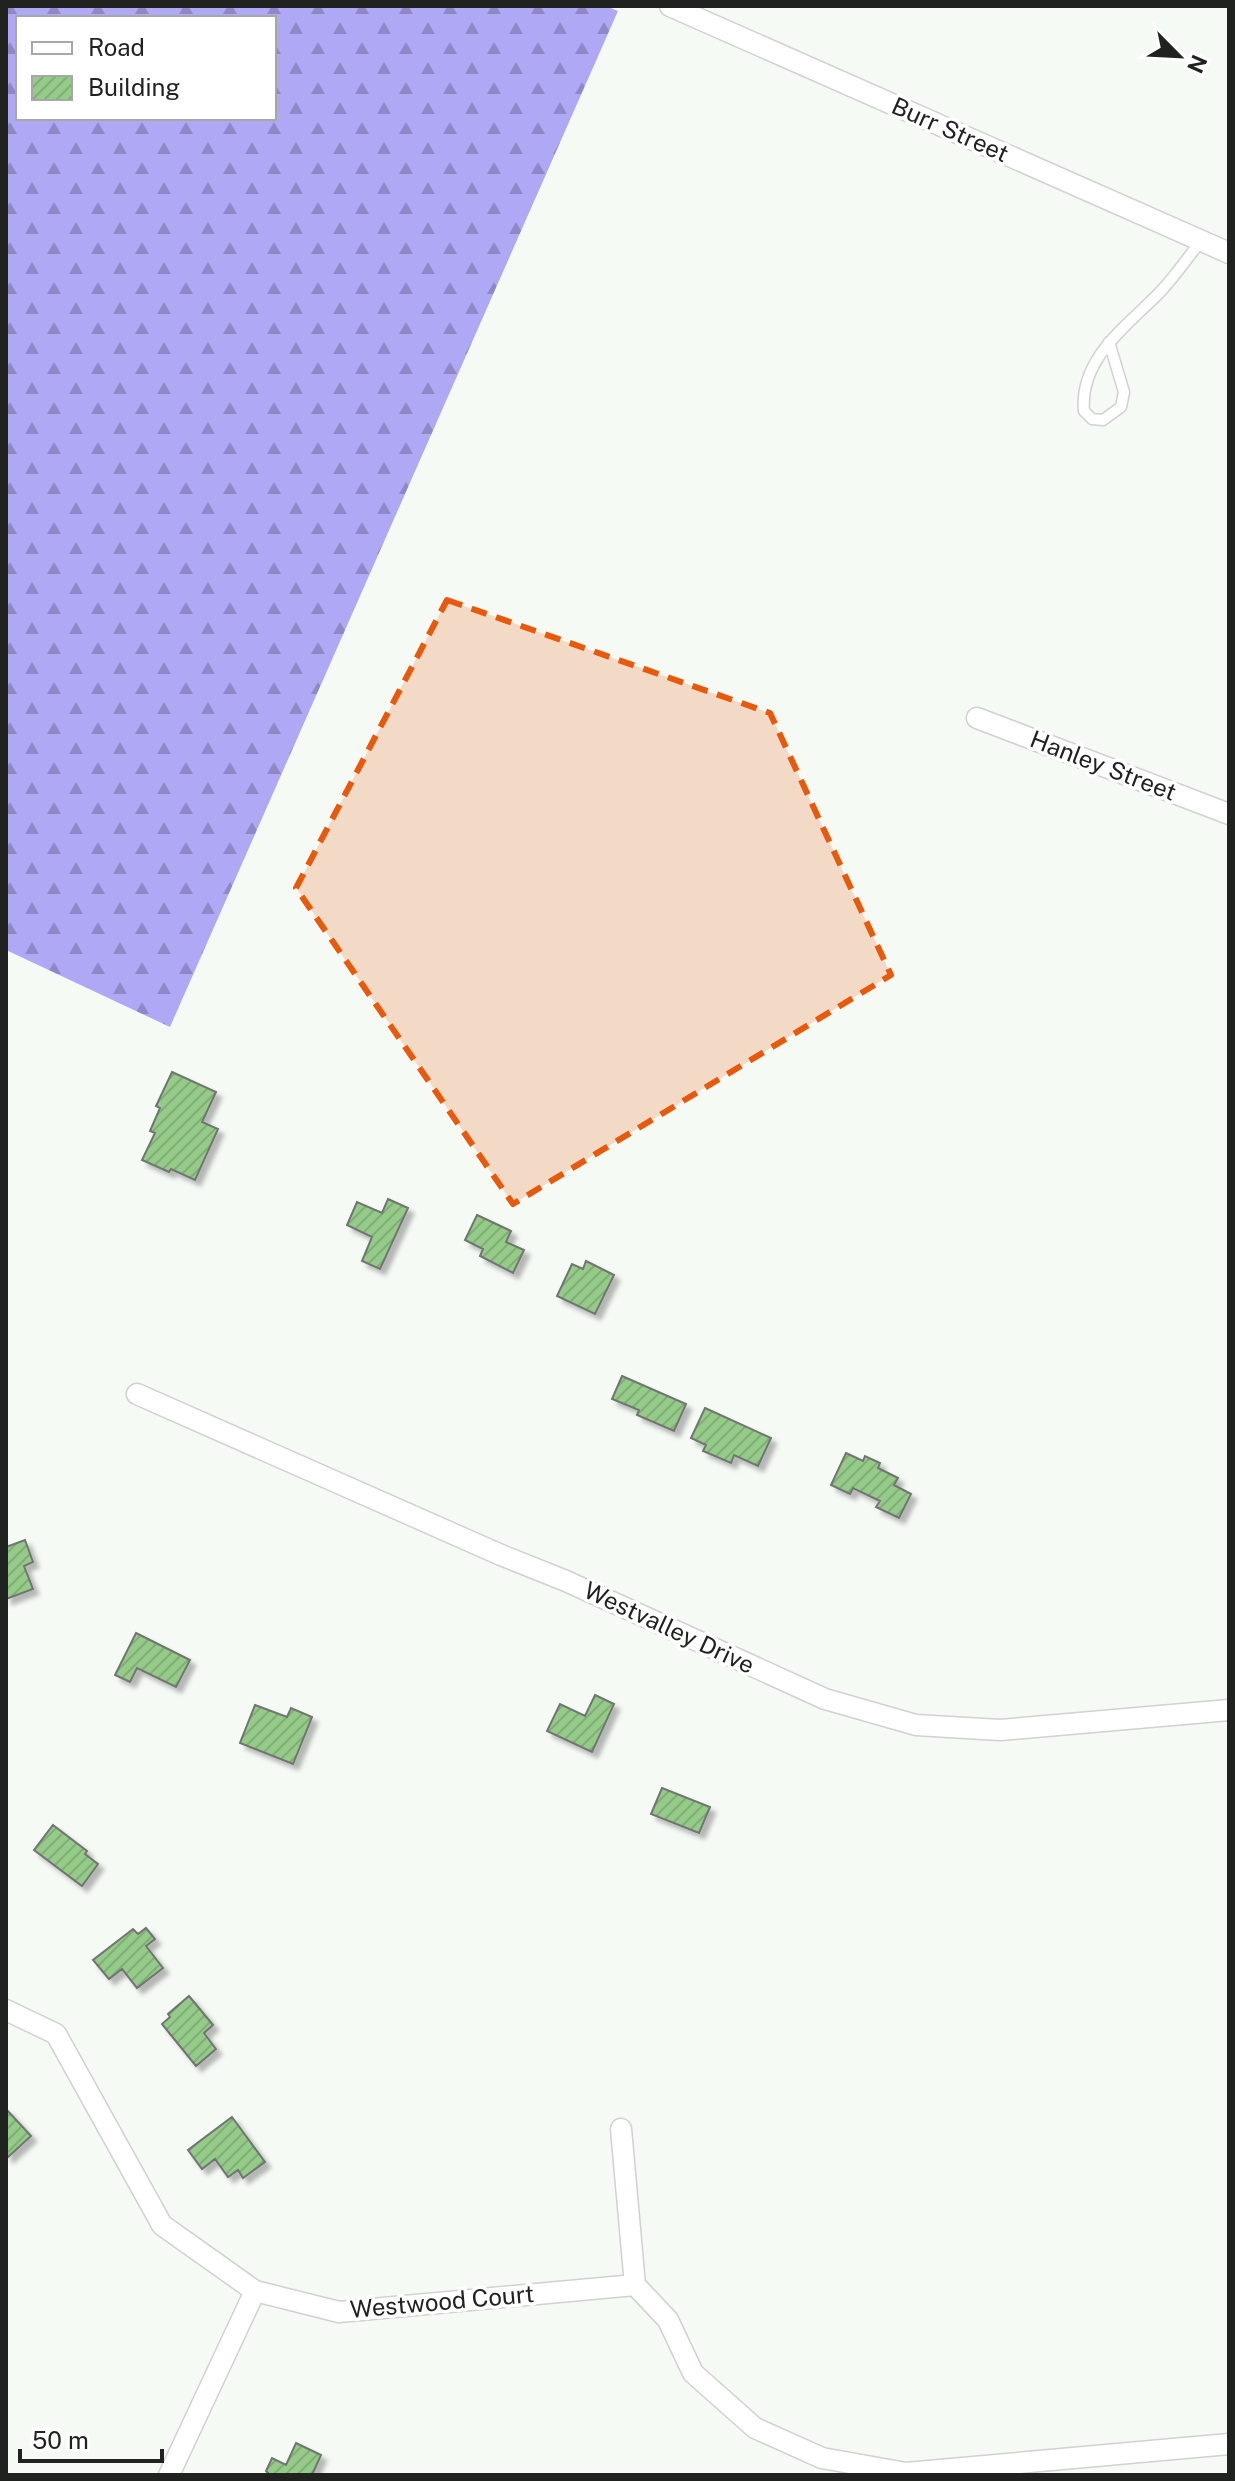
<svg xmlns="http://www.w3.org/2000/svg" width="1235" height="2481" font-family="'Public Sans',sans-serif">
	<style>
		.forest { fill: url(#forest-firs); fill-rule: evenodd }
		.building { fill: url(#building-hatch); stroke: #717571; stroke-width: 2; filter: url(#shadow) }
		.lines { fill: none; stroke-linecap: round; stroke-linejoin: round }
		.service-casing { stroke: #cfd2ce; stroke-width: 13 }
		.minor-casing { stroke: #cfd2ce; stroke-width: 23 }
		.service { stroke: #fff; stroke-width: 10 }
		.minor { stroke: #fff; stroke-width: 20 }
		.marked { fill: #e8590c; fill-opacity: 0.2; stroke: #e8590c; stroke-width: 6; stroke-dasharray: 16 10; stroke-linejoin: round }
		.labels { text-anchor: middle; stroke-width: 7; stroke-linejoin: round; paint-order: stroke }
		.street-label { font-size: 24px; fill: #202220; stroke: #fff }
	</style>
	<defs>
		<pattern id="forest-firs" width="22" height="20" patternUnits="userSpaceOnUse" patternTransform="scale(2)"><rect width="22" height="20" fill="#afa9f5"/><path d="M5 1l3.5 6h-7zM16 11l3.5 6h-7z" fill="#8e89c6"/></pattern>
		<pattern id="building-hatch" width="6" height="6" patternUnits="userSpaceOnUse" patternTransform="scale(2)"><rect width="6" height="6" fill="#95cb89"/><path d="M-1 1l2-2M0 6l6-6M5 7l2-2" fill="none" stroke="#80ae76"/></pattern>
		<filter id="shadow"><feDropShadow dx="5.5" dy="5.5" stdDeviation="2" flood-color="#0004"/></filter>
	</defs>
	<rect width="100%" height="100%" fill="#f6faf5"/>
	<path class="forest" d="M6 6H606L618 11 170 1027 6 950ZM18 18H274V118H18Z"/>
	<path class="building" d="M172 1072 216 1092 202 1122 218 1129 195 1180 171 1169 169 1172 142 1160 155 1133 150 1131 160 1108 156 1106Z
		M388 1199 408 1208 380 1269 362 1261 372 1237 347 1225 357 1202 382 1213Z
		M477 1215 511 1231 506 1242 524 1250 513 1273 480 1256 483 1249 465 1240Z
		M586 1261 614 1275 595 1314 557 1296 572 1264 583 1269Z
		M622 1376 686 1404 674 1431 637 1415 639 1410 612 1399Z
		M705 1408 771 1438 758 1466 734 1455 731 1463 703 1451 706 1445 691 1438Z
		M846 1453 863 1461 865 1456 880 1463 878 1468 898 1478 894 1485 911 1494 899 1518 876 1507 880 1501 853 1488 850 1494 831 1485Z
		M25 1540 33 1562 24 1566 33 1589 6 1599V1547Z
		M136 1633 190 1660 176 1687 137 1668 130 1682 115 1675Z
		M595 1695 614 1704 592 1752 547 1731 560 1704 585 1716Z
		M255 1705 287 1717 291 1708 312 1717 293 1764 240 1743Z
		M662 1788 710 1807 699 1833 651 1814Z
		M53 1825 87 1851 85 1854 98 1864 82 1886 34 1850Z
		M146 1928 155 1939 146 1946 163 1968 137 1988 122 1969 109 1979 93 1960 133 1929 138 1934Z
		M189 1996 213 2025 204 2033 216 2049 196 2066 162 2024 170 2017 168 2014Z
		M6 2109 31 2136 8 2157 6 2155Z
		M232 2117 265 2162 243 2178 238 2170 228 2177 215 2159 202 2169 188 2150Z
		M296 2443 321 2455 312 2475H270L266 2471 272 2458 286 2465Z"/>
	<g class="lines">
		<g class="service-casing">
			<path id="service" d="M1109 342 1124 392 1121 407 1103 420 1092 419 1084 411C1079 357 1130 324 1162 290 1176 275 1188 257 1201 241"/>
		</g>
		<g class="minor-casing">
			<path id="minor" d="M670 6 1229 253
				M977 718 1229 814
				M137 1394 501 1555 566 1581 825 1699 916 1725 1000 1730 1229 1710
				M6 2010 56 2034 162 2225 255 2291 339 2312 635 2285
				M621 2129 635 2285 668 2320 693 2373 755 2428 822 2458 906 2473 1229 2444
				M169 2475 255 2291"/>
		</g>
		<use href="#service" class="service"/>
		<use href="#minor" class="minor"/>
	</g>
	<path class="marked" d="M447 600 770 713 891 975 513 1204 296 888Z"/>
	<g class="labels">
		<g class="street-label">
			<text transform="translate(950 130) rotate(24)" y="8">Burr Street</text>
			<text transform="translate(1103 766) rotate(21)" y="8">Hanley Street</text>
			<text transform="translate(669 1628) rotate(25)" y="8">Westvalley Drive</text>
			<text transform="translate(442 2302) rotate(-5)" y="8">Westwood Court</text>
		</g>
	</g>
	<rect width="1235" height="2481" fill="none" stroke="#202220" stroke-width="16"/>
	<rect x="16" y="16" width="260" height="104" fill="#ffffff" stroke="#a6a7a6" stroke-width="2"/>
	<rect x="32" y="42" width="40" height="12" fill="#ffffff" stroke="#a6a7a6" stroke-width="2"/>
	<text x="88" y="56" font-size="24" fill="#202220">Road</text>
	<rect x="32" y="76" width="40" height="24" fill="url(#building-hatch)" stroke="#a6a7a6" stroke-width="2"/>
	<text x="88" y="96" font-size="24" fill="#202220">Building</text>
	<g transform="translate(1179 56) rotate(114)" stroke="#ffffff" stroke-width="6" paint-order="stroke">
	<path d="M0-6L14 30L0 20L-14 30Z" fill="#202220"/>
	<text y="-12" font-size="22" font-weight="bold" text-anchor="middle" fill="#202220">N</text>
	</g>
	<path d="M20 2449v12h142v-12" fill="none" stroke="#202220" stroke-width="4"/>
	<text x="32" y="2449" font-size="24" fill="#202220" stroke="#ffffff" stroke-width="6" paint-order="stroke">50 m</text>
</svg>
